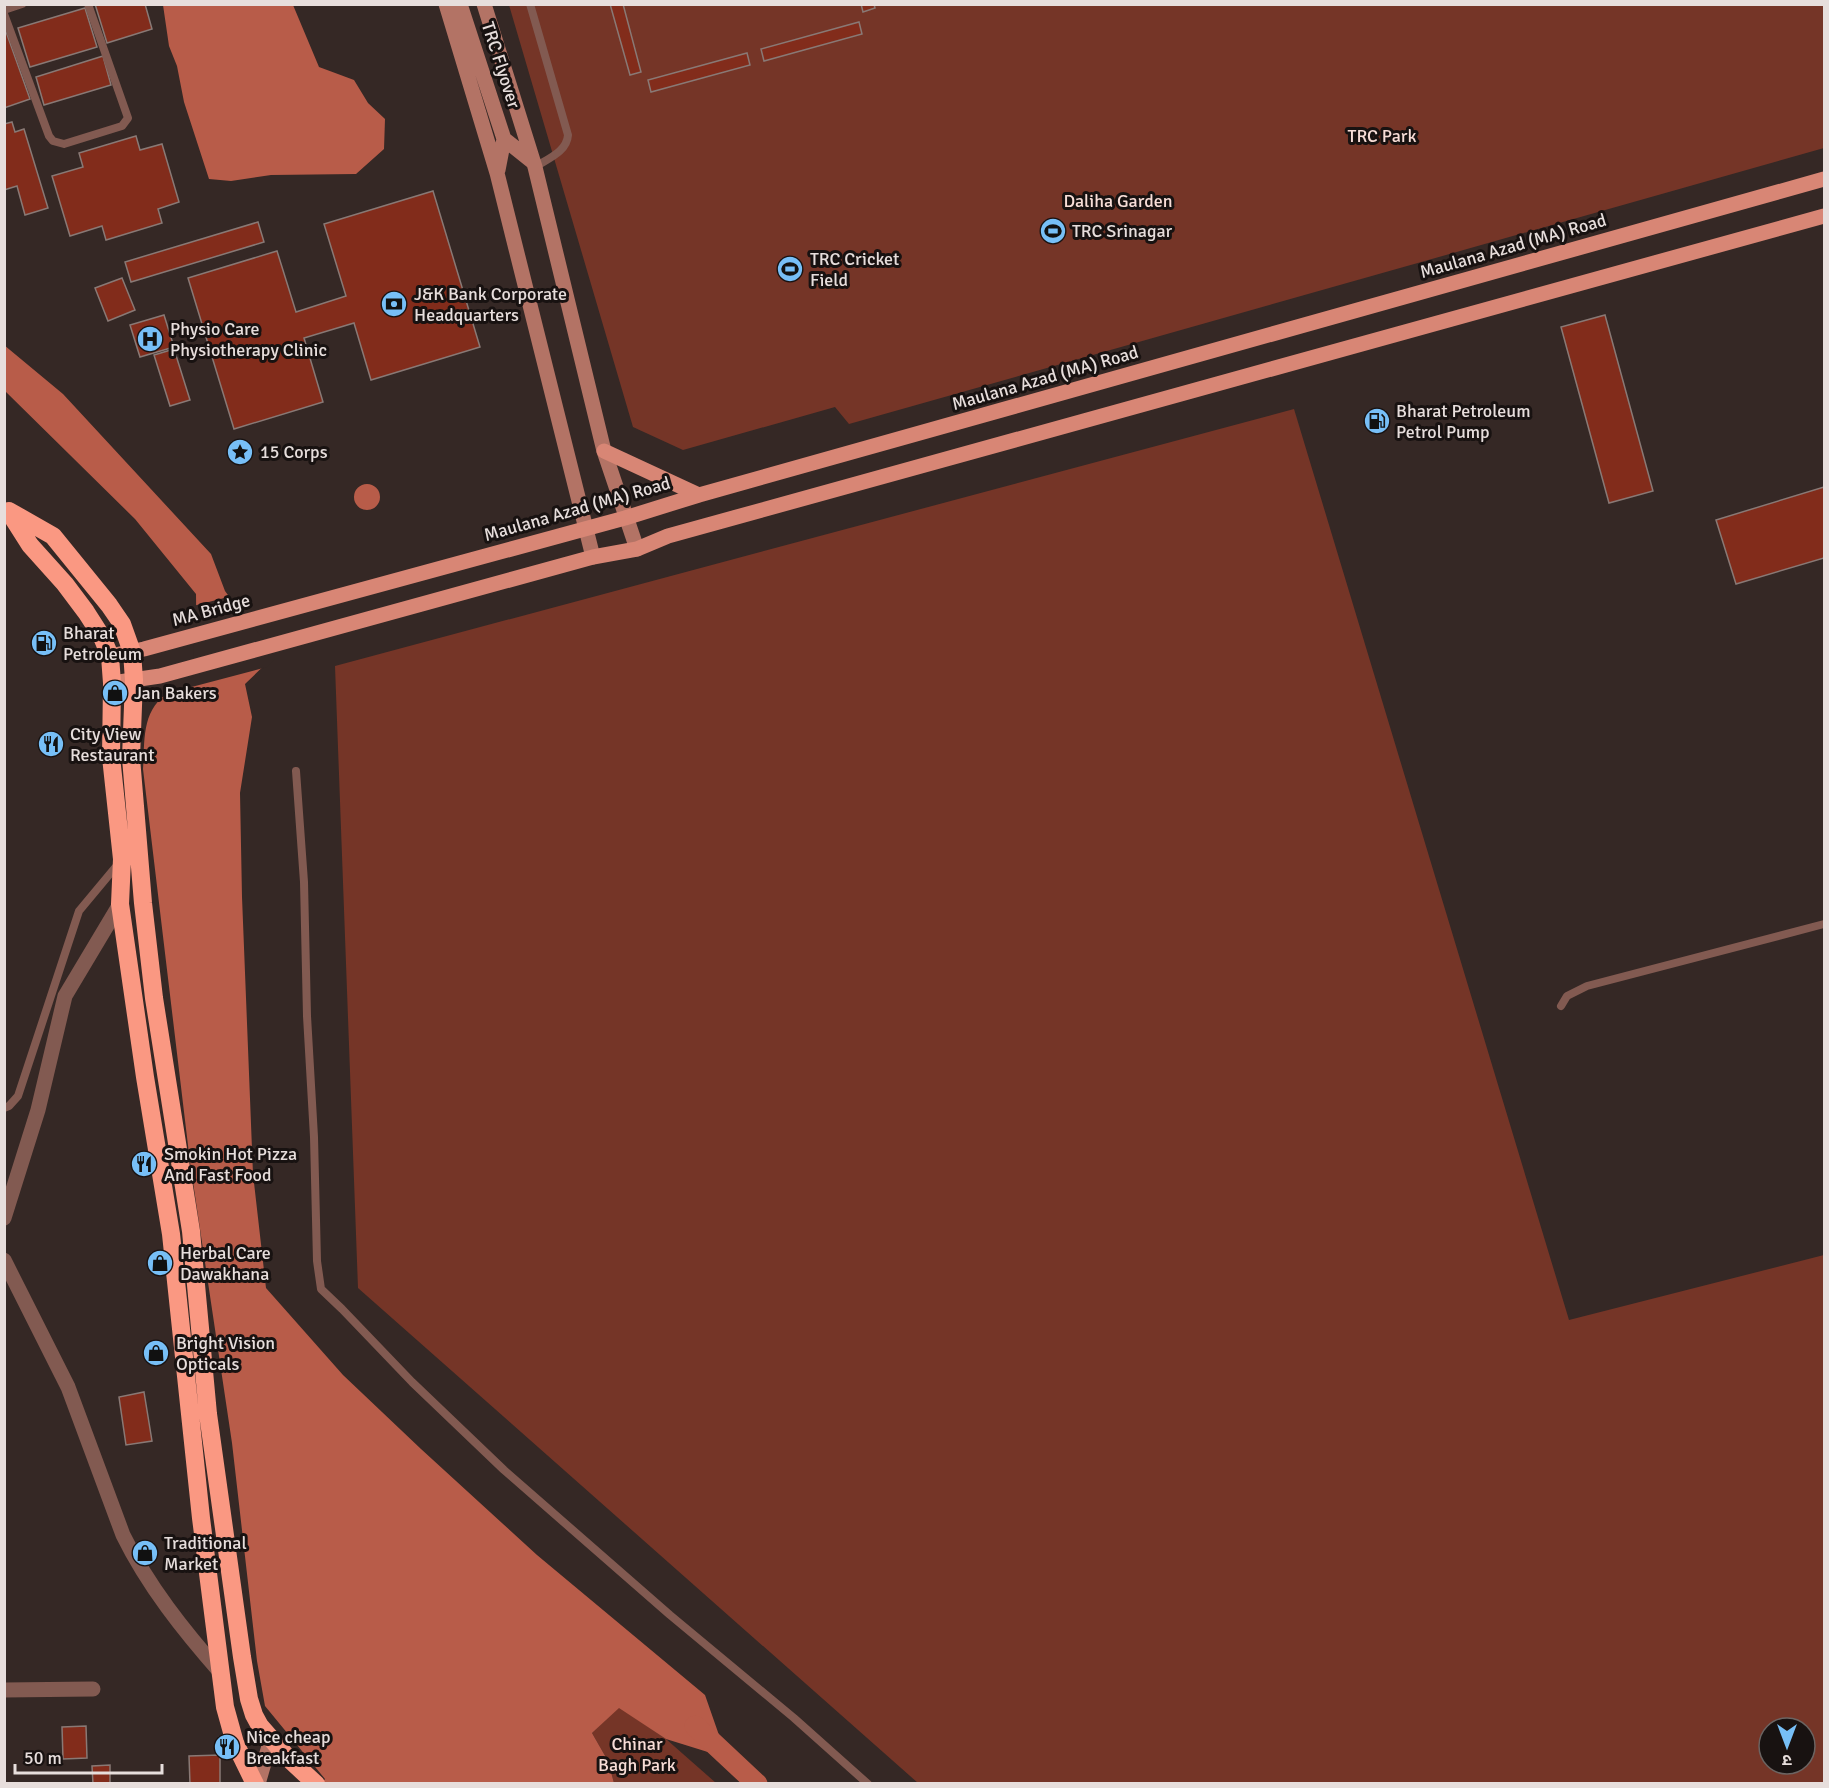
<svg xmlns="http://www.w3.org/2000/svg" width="1829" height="1788" font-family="Signika,'Noto Sans Devanagari',sans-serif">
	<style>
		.green { fill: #753527; fill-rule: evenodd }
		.water { fill: #b85c49 }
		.pier { fill: #352825 }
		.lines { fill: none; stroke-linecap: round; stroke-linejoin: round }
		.canal { stroke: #b85c49; stroke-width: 21 }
		.building { fill: #822c1b; stroke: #897975; stroke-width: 1.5 }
		.lane { stroke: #825a51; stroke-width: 8 }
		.street { stroke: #825a51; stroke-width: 15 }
		.secondary { stroke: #b37365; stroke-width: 15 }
		.primary { stroke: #d88675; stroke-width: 15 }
		.highway { stroke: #fa9882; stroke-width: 18 }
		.labels { text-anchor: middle; stroke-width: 6; stroke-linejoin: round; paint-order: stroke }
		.street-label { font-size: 18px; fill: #e7dedc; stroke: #181211 }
		.park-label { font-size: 18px; fill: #f8ddd7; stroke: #181211 }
		.poi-label { font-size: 18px; fill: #e7dedc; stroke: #181211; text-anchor: start }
	</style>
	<rect width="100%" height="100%" fill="#352825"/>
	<path class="green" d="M509 5H1824V148L849 424 835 407 683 450 633 427Z
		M1294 409 1569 1320 1824 1255V1783H918L358 1288 335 666ZM1769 1728H1805V1764H1769Z
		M619 1707 666 1739 716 1783H614L608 1761 592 1733Z"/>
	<path class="water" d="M163 5H293L319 67 354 80 368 103 385 119 384 149 356 174 271 175 231 181 209 179 184 102 177 66 169 46Z
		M4 345 63 394 211 554 225 591 273 657 245 684 252 717 240 793 242 897 253 1174 266 1288 343 1375 421 1449 537 1555 705 1695 720 1738 711 1753 666 1739 619 1708 592 1733 608 1761 614 1783H322L325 1779 265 1706 257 1661 232 1443 190 1162 143 769C145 739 141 709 171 691 179 686 188 683 197 679L196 594 135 519 5 391Z
		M354 497a13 13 0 1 1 26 0a13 13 0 1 1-26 0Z"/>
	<path class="pier" d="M232 596 275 656V659L267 667 165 694V692L168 689 194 677 193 606Z"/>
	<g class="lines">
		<path class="canal" d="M695 1726 757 1784"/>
	</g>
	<path class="building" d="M95 4H145L152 29 107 43Z
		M610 4H623L641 72 630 75Z
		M861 4H874L875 8 863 12Z
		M85 8 97 47 30 67 18 28Z
		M859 22 862 34 764 61 761 49Z
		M4 26 30 99 4 108Z
		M747 53 750 65 651 92 648 80Z
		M103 56 111 85 44 105 36 77Z
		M12 122 15 132 24 129 48 208 25 215 17 186 4 190V124Z
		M136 136 140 150 162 144 179 202 158 209 162 223 106 240 102 226 70 236 52 176 83 167 79 153Z
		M433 191 480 347 371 380 354 323 304 338 323 402 234 429 188 278 277 251 296 312 346 296 324 224Z
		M258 222 264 242 131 282 125 262Z
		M122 278 135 310 108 321 95 288Z
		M164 315 174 347 140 357 130 325Z
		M1605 315 1653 491 1609 503 1561 327Z
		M174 349 190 400 170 406 154 355Z
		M1824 487V558L1736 584 1716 520Z
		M144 1392 152 1441 126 1445 119 1397Z
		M86 1726 87 1758 63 1759 62 1727Z
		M220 1755V1784H190L189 1756Z
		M110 1765V1784H93L92 1766Z"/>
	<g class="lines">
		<path class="lane" d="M530 4 568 135C567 152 547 159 535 167
			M4 10 22 4
			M4 14 49 136 53 141 64 144 122 126 128 118 88 4
			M296 771 304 882 307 1016 314 1137 317 1261 321 1289 342 1309 412 1382 504 1470 670 1615 794 1718 868 1784
			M1561 1006 1567 996 1587 986 1824 924
			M4 1108 9 1106 18 1096 79 911 119 863"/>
		<path class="street" d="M4 1218 38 1110 65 996 120 904
			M4 1260 68 1387 123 1535C148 1586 184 1631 221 1673
			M4 1690 93 1689"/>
		<path class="secondary" d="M446 4 497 173 593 557
			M460 4 504 139 498 170
			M484 4 535 167 604 451 637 549
			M504 139 533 162
			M258 1784 271 1739"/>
		<path class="primary" d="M604 451 699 495
			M110 656 144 649 625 518 699 495 1824 179
			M112 683 160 676 593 557 637 549 668 536 1824 216"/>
		<path class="highway" d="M9 511 53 536 109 605 122 624 132 652 134 680 131 758 143 903 154 998 191 1231 208 1414 242 1657 249 1699 254 1715 260 1726 288 1758 316 1784
			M9 512 30 545 65 584 86 612 102 637 110 656 112 683 111 757 122 859 120 904 145 1077 171 1234 201 1518 225 1707 235 1743 255 1784"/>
	</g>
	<defs>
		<g id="stadium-disc" transform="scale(1.35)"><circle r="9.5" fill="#77bff7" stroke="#181211"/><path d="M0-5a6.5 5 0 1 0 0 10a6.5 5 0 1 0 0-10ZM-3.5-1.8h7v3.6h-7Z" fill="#111"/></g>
		<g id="bank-disc" transform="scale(1.35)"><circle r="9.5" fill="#77bff7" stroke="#181211"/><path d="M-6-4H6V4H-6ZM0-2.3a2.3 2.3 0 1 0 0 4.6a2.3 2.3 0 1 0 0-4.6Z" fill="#111"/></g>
		<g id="hospital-disc" transform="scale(1.35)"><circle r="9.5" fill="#77bff7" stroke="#181211"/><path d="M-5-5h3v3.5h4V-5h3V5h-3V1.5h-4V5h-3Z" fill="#111"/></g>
		<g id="fuel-disc" transform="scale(1.35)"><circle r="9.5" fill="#77bff7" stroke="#181211"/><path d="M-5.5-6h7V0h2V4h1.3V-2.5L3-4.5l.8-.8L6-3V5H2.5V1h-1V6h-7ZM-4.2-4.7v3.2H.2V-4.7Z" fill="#111"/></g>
		<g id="sight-disc" transform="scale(1.35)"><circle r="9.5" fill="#77bff7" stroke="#181211"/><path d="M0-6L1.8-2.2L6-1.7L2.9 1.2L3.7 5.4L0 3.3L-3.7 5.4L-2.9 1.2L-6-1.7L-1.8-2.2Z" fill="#111"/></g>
		<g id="shop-disc" transform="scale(1.35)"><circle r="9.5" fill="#77bff7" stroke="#181211"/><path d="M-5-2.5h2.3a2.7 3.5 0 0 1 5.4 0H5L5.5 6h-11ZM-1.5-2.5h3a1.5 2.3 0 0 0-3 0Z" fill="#111"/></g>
		<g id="restaurant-disc" transform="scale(1.35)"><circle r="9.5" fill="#77bff7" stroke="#181211"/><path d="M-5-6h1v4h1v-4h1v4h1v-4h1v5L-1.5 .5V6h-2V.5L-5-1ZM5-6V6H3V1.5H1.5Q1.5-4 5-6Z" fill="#111"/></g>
	</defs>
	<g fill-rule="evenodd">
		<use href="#stadium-disc" x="1053" y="231"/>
		<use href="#stadium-disc" x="790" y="269"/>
		<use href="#bank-disc" x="394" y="304"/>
		<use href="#hospital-disc" x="150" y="339"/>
		<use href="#fuel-disc" x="1377" y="421"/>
		<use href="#sight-disc" x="240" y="452"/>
		<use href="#fuel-disc" x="44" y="643"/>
		<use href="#shop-disc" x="115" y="693"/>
		<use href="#restaurant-disc" x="51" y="744"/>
		<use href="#restaurant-disc" x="144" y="1164"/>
		<use href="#shop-disc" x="160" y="1263"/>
		<use href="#shop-disc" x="156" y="1353"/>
		<use href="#shop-disc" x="145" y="1553"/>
		<use href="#restaurant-disc" x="227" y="1747"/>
	</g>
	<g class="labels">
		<g class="street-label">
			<text transform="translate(501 65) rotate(72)" y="6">TRC Flyover</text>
			<text transform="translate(1513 246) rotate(-16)" y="6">Maulana Azad (MA) Road</text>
			<text transform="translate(1045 378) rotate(-16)" y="6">Maulana Azad (MA) Road</text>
			<text transform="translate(577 509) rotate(-16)" y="6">Maulana Azad (MA) Road</text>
			<text transform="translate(211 610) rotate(-15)" y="6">MA Bridge</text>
		</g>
		<g class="park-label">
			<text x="1382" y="142">TRC Park</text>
			<text x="1118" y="207">Daliha Garden</text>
			<text x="637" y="1750">Chinar<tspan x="637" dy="21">Bagh Park</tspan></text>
		</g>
		<g class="poi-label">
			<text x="1072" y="237">TRC Srinagar</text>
			<text x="810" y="265">TRC Cricket<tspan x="810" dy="21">Field</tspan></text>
			<text x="414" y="300">J&amp;K Bank Corporate<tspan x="414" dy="21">Headquarters</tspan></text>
			<text x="170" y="335">Physio Care<tspan x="170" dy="21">Physiotherapy Clinic</tspan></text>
			<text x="1396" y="417">Bharat Petroleum<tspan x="1396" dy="21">Petrol Pump</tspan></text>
			<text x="260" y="458">15 Corps</text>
			<text x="63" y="639">Bharat<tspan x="63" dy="21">Petroleum</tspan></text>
			<text x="134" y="699">Jan Bakers</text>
			<text x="70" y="740">City View<tspan x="70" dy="21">Restaurant</tspan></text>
			<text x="164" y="1160">Smokin Hot Pizza<tspan x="164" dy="21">And Fast Food</tspan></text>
			<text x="180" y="1259">Herbal Care<tspan x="180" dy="21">Dawakhana</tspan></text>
			<text x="176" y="1349">Bright Vision<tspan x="176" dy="21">Opticals</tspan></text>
			<text x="164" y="1549">Traditional<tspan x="164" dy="21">Market</tspan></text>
			<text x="246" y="1743">Nice cheap<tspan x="246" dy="21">Breakfast</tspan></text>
		</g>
	</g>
	<rect width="1829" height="1788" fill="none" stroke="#e7dedc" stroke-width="12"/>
	<g transform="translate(1787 1746) rotate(180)"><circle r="28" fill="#181211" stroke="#6b6462" stroke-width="1.5"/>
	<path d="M0-4.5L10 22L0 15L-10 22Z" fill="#77bff7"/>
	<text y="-9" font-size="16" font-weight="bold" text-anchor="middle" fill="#e7dedc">उ</text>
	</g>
	<path d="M15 1764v9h147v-9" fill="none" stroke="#e7dedc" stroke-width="3"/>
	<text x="24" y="1764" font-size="18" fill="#e7dedc" stroke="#181211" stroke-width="4.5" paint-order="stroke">50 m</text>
</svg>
